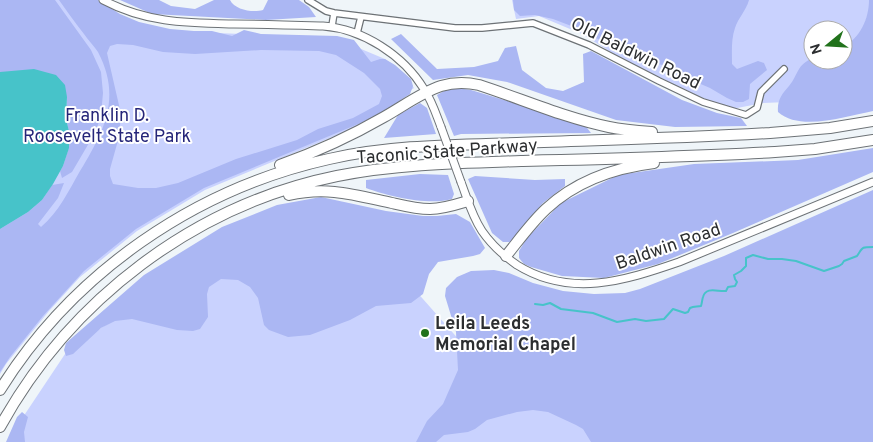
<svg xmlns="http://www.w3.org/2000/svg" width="873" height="442" font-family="Overpass,sans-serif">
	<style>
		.green { fill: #c9d2fe; fill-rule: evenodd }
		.forest { fill: #abb7f3; fill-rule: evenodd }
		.water { fill: #47c3c9 }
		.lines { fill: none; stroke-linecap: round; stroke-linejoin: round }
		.stream { stroke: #47c3c9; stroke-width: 2 }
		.minor-casing { stroke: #6d7276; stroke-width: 8 }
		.tertiary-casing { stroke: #6d7276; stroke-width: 9 }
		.motorway-casing { stroke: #6d7276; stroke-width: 12 }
		.minor { stroke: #fff; stroke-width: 5.5 }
		.tertiary { stroke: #fff; stroke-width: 7 }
		.motorway { stroke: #fff; stroke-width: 10 }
		.tertiary-bridge-casing { stroke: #6d7276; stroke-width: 9; stroke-linecap: butt }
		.tertiary-bridge { stroke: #fff; stroke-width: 7 }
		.poi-dot { fill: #21721b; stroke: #fff; stroke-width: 2 }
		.labels { text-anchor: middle; stroke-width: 4; stroke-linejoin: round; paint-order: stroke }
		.street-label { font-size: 18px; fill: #2c2e30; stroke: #fff }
		.park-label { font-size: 18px; fill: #262679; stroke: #fff }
		.poi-label { font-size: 18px; font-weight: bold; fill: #2c2e30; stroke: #fff; text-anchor: start }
	</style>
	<rect width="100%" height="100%" fill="#eff5f9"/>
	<path class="green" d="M0 0H87L124 20 163 31 326 37 342 41 385 59 402 73 414 88 354 128 205 190 137 231 80 277 49 311 6 364 0 374Z
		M512 0H873L838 100 763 103 732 109 713 103 622 59 582 34 539 16 516 19ZM813 30H843V60H813Z
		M191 272 415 290 500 386 792 442H18L25 414 69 348Z"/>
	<path class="forest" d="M0 0H55L91 50 101 72 103 93 101 115 96 131 72 172 62 178 60 171 63 166 69 147V131L66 119 67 97 4 72H0Z
		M59 0H98L120 14 139 22 170 29 194 31H212L232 36 244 30 261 34 337 36 354 40 371 62 380 59H385L395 65 411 79 413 86 410 94 384 111 363 122 204 188 136 229 84 271 43 316 10 357 0 372V229L28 212 42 200 52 185 64 183 58 198 38 224 41 227C59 212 69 190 80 171 104 131 122 98 98 52 94 46 88 40 84 34 75 23 67 11 59 0ZM117 44 133 45 163 52 195 54 261 50 319 51 336 55 364 73 380 89 382 96 379 104 353 118 318 129 297 140 236 159 178 183 156 188H138L113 184 110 176V169L119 137 121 114 107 53 110 46Z
		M120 0H159L171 6 195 9 214 0H230C235 10 253 13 263 10L268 0H299L309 7 316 17 266 20 152 14Z
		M513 0H749C746 11 738 18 735 28 731 39 732 53 732 64L737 69 758 61 764 63 767 70 750 84 749 99 743 102H736L727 98 710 88 689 79 669 67 645 60 624 52 574 27 553 19 535 15 520 16 514 10Z
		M869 0H873V111C847 116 800 132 778 112 777 100 782 94 789 86 799 74 796 65 813 58V60H843V47C860 38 869 19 869 0Z
		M401 34 437 69 474 67 498 61 505 48 516 46 522 70 546 88 563 91 584 82 583 54 591 51 682 100 717 113 741 118 747 126 675 127 616 120 507 82 468 75 433 80 391 39Z
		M457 88 471 90 584 124 591 133 461 134 454 136 437 95 444 91Z
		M420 103 427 108 436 134 384 138 398 115Z
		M873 148V172L733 233 658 264 604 278 562 276 531 267 524 264 519 258V251L527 238 561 203 618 175 694 164 798 160Z
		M420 174 448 175 454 194 452 199C430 206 387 196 366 188V180Z
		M475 176 535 180 565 179V186L543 203 517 233 511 242H503L492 233 468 179Z
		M873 190V442H591L583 429 576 425 548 412 533 410 517 412 487 420 475 429 468 432 444 435 436 442H416L427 421 443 404 458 370 456 332 445 296 446 288 457 277 471 271 494 270 509 273 533 283 563 291 594 294 625 293 640 289 724 256Z
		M321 197 386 211 423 216H437L456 214 470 222 485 248 480 254 473 256 438 262 429 274 423 294 411 303 376 306 350 320 310 335 288 337 269 330 264 325 258 298 250 287 238 280 221 279 209 287 207 294 208 317 200 329 193 331 177 330 132 319 115 321 101 328 73 354 66 356 64 350 66 343 144 275 222 227 277 205Z
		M22 412 28 417 24 432 25 442H6L17 417Z"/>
	<path class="water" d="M34 69 56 75 65 85 67 97 66 119 69 131V148L63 166 53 184 42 200 28 212 0 229V72Z"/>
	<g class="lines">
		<path class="stream" d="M535 304 543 305 550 303 561 309 593 313 617 322 635 319 646 321 664 319 673 309 685 313 688 312 690 308C694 306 697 307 701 306 702 303 702 300 703 297 706 286 718 292 726 291L728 287 735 286 737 282 735 279 734 275 741 271 746 266V258L753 255 768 259H782L796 261 824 271 839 266 842 264 844 261 857 256C863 247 861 247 873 247"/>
		<g class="minor-casing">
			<path id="minor" d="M308 0 326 11 334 13 455 28H482L533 23 589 45 659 81 703 102 746 115 757 108 761 92 784 69
				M332 26 334 13
				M357 33 361 17"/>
		</g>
		<g class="tertiary-casing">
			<path id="tertiary" d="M103 0C146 23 187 23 234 24 264 24 293 25 323 26 363 29 403 55 424 89 432 101 436 114 441 127
				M461 182C467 198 472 216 482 231 491 244 504 256 517 265 570 298 624 281 679 262L873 182"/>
		</g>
		<g class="motorway-casing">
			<path id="motorway" d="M280 165C316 152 351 136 384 117 402 107 422 92 441 86 454 82 466 82 479 85 522 99 565 118 609 127 623 130 637 131 652 132
				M289 195C327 186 355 195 392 203 405 206 417 209 430 209 443 209 455 205 468 201
				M506 256C519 240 531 223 546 209 576 181 613 168 654 163
				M0 390C73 273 194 189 329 159 390 145 454 145 517 143 601 140 686 138 770 133L830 128 873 121
				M0 427C70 300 194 205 337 176 398 164 459 163 521 161 605 159 690 157 775 152L815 149 873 140"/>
		</g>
		<use href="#minor" class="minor"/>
		<use href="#tertiary" class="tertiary"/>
		<use href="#motorway" class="motorway"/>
		<g class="tertiary-bridge-casing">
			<path id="tertiary-bridge" d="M441 127 461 182"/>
		</g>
		<use href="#tertiary-bridge" class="tertiary-bridge"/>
	</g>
	<circle class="poi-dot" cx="425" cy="333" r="5"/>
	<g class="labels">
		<g class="street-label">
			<text transform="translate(636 53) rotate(26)" y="6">Old Baldwin Road</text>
			<text transform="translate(447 151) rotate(-4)" y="6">Taconic State Parkway</text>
			<text transform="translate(668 246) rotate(-19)" y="6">Baldwin Road</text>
		</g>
		<g class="park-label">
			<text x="107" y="121">Franklin D.<tspan x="107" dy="21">Roosevelt State Park</tspan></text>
		</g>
		<g class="poi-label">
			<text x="435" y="329">Leila Leeds<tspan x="435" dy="21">Memorial Chapel</tspan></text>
		</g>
	</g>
	<g transform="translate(828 45) rotate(252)"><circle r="24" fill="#ffffff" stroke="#ababac"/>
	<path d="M0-4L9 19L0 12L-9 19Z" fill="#21721b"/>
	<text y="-8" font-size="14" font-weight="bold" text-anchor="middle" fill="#2c2e30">N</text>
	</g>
</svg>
